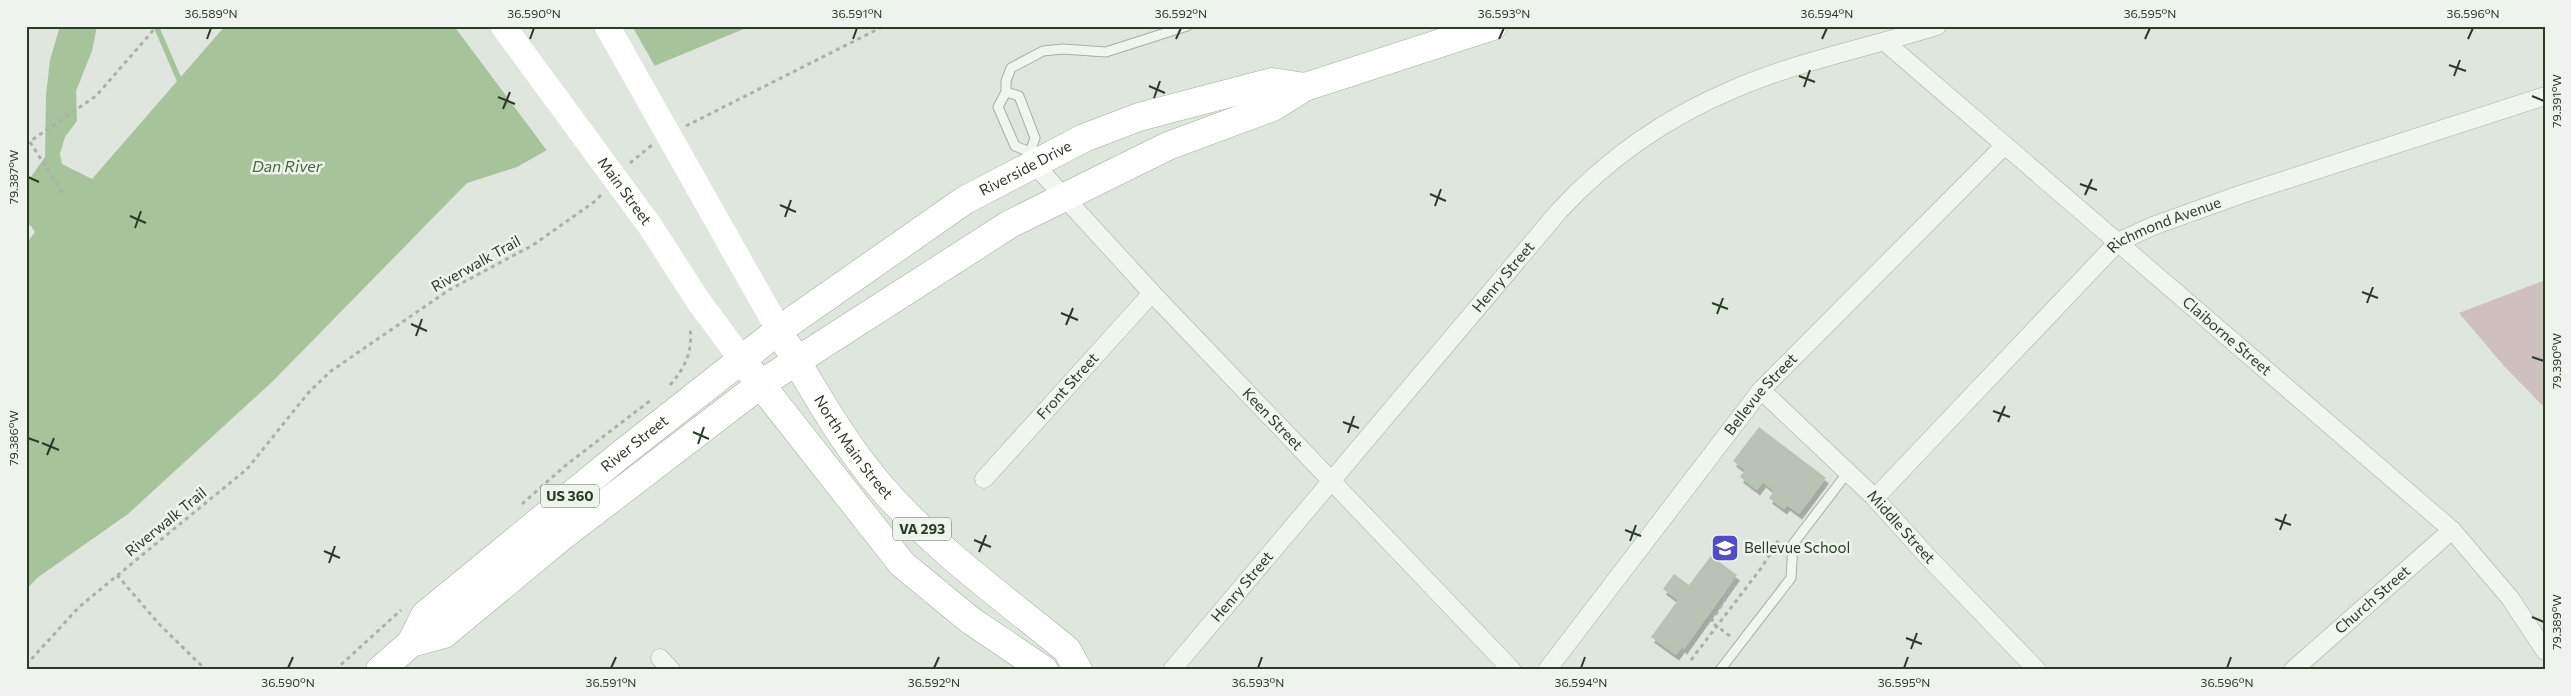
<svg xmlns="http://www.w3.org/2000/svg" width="2571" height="696" font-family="Commissioner,sans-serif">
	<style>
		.green { fill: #cfc0c0 }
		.water { fill: #a7c39c }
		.pier { fill: #dfe6de }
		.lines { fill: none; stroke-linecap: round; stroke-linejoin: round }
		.stream { stroke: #a7c39c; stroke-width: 5.5 }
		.building { fill: #b8c2b5; filter: url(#shadow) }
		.lane-casing { stroke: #a5afa4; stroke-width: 11 }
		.street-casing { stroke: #a5afa4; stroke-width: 19 }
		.primary-casing { stroke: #a2b09e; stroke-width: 29 }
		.path { stroke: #aab2a8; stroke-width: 3; stroke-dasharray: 4 4; stroke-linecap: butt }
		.lane { stroke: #f1f5f0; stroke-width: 9 }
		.street { stroke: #f1f5f0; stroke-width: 18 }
		.secondary { stroke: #fff; stroke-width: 25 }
		.primary { stroke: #fff; stroke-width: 28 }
		.secondary-bridge { stroke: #fff; stroke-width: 25 }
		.ticks { fill: none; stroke: #2b3b28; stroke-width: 2 }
		.labels { text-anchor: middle; stroke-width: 5; stroke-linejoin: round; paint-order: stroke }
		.shield { fill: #eef4ed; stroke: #667263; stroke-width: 1 }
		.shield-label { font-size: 14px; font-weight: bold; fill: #2b3b28 }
		.street-label { font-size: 15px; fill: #2b3b28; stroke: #eef4ed }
		.poi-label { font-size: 15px; fill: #2b3b28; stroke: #eef4ed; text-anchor: start }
		.water-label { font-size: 16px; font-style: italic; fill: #436b36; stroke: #eef4ed }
		.neatline { fill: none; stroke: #2b3b28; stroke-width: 2 }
		.ticks-label { font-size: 12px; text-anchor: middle; fill: #2b3b28 }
	</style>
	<defs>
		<filter id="shadow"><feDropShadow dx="3" dy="5.5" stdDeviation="0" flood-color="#0004"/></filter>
	</defs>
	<rect width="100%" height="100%" fill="#dfe6de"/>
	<path class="green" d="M2545 280V408L2504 366 2459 313Z"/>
	<path class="water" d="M60 26H97L92 51 76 91 77 121 65 137 60 154 62 164 92 179 225 26H751L654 66 600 120 517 167 467 183 273 381 128 514 37 578 26 590V244L35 232 31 226 26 224V184L45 157 46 95 50 60Z"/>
	<path class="pier" d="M454 26H632L656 68 602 122 548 152Z"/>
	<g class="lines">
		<path class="stream" d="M156 26 181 84"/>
	</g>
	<path class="building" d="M1759 427 1826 478 1799 514 1787 505 1784 509 1769 498 1774 491 1763 482 1757 490 1740 477 1745 470 1733 461Z
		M1711 556 1737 575 1684 649 1682 647 1676 655 1651 637 1678 600 1663 589 1674 574 1689 585Z"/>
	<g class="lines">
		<g class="lane-casing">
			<path id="lane" d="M1006 92 1019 96 1035 138 1030 152 1031 156
				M1030 152 1015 146 998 107 1006 92V81L1011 68 1043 51 1063 49 1106 52 1187 26
				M1720 670 1791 578 1793 544 1848 472"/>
		</g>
		<g class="street-casing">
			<g id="street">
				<path id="s1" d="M1885 42 2452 530 2510 598 2545 651"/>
				<path id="s2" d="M1035 165 1152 293 1512 670"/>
				<path id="s3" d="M1761 390 1873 496 1928 557 2037 670"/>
				<path id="s4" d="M984 479 1152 293"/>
				<path id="s5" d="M1875 498 2118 242 2153 226 2242 194 2545 96"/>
				<path d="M660 658 671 670"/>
				<path id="s6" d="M1172 670 1559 211C1608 158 1667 117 1734 89 1799 61 1870 47 1937 26"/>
				<path id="s7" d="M1547 670 1761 390 2004 146"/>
				<path id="s8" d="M2293 670 2452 530"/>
			</g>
		</g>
		<g class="primary-casing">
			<g id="primary">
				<path id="s9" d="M787 345C816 394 844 444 881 487 935 549 1004 598 1067 650L1078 670"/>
				<path d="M750 371 902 564 970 620 1044 670"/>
				<path id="s10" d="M411 643 425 615 619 456 779 330 965 200 1084 138 1139 117 1272 82 1305 87"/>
				<path d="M380 670 411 643 444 634 560 538 761 384 1010 224 1168 146 1273 107 1305 87 1493 26"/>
			</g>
		</g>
		<path class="path" d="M686 126 884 26
			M30 142 64 195
			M26 144 96 96 157 26
			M630 163 652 145
			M670 385C685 368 693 351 690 328
			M522 504 566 465 651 400
			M117 575 159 624 206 670
			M1730 636 1711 622 1736 582 1733 579
			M1691 660 1762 567 1780 538
			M26 665 79 607 247 469 309 392 331 371 449 290 533 245 594 202 602 194
			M335 670 401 610"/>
		<use href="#lane" class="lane"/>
		<use href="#street" class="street"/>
		<path class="secondary" d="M738 258 779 330
			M699 302 742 360"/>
		<use href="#primary" class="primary"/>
		<g class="secondary-bridge">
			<path id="s11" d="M503 26 650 226 699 302"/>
			<path d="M607 26 738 258"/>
		</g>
	</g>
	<path class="ticks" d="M207 39 211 28M530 39 534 28M853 39 857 28M1176 39 1181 28M1499 39 1504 28M1822 39 1827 28M2145 39 2150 28M2468 39 2473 28M2449 65 2466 71M1799 76 1815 82M2454 76 2460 60M1149 86 1165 93M1804 87 1810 70M2532 96 2544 101M498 97 515 104M1154 98 1160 81M503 109 510 92M28 177 39 182M2080 184 2097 190M1430 194 1446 201M2085 195 2092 179M780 205 796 212M1435 206 1441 189M130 216 146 223M785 217 791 200M135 228 141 211M2362 292 2378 298M1712 303 1728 309M2367 303 2373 287M1061 313 1078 320M1717 314 1723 298M411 324 427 331M1066 325 1073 308M416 336 422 319M2532 357 2544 361M1993 411 2010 417M1343 422 1359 428M1998 422 2005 406M693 432 709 439M1348 433 1354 416M28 438 39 442M42 443 59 450M698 444 704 427M47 455 54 438M2275 519 2291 525M1625 530 1641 536M2280 530 2286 514M974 540 991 547M1630 541 1636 525M324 551 340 558M979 552 986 535M329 563 335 546M2532 617 2544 622M1906 638 1922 644M1911 649 1917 633M288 668 293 657M611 668 616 657M934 668 939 657M1258 668 1262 657M1581 668 1585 657M1904 668 1908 657M2227 668 2231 657"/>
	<defs>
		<g id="school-square" transform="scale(1.4375)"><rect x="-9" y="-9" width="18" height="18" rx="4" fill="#524dc1" stroke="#eef4ed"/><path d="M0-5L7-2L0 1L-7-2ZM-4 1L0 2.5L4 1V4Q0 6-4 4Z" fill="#fff"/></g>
	</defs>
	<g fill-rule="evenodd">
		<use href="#school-square" x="1725" y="548"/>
	</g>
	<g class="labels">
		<g class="shield">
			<rect x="541" y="484.5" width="58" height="23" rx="4"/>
			<rect x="893" y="517.5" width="58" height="23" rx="4"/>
		</g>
		<g class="shield-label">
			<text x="570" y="501">US 360</text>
			<text x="922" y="534">VA 293</text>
		</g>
		<g class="street-label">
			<text dy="5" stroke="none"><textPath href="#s10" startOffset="781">Riverside Drive</textPath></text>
			<text dy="5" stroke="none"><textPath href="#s11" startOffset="205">Main Street</textPath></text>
			<text dy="5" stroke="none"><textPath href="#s5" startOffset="402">Richmond Avenue</textPath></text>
			<text transform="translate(476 264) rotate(-29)" y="5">Riverwalk Trail</text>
			<text dy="5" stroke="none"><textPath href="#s6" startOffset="514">Henry Street</textPath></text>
			<text dy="5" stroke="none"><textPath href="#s1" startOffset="451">Claiborne Street</textPath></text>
			<text dy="5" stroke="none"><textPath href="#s4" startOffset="125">Front Street</textPath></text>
			<text dy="5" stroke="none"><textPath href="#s7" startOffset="349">Bellevue Street</textPath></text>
			<text dy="5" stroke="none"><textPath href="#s2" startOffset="348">Keen Street</textPath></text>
			<text dy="5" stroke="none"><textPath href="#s10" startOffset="302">River Street</textPath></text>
			<text dy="5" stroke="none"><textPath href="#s9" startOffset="122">North Main Street</textPath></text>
			<text transform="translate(166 522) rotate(-39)" y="5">Riverwalk Trail</text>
			<text dy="5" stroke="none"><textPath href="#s3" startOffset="196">Middle Street</textPath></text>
			<text dy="5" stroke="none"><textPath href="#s6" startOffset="109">Henry Street</textPath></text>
			<text dy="5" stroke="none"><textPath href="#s8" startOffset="106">Church Street</textPath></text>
		</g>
		<g class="poi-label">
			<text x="1744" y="553">Bellevue School</text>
		</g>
		<g class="water-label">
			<text x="287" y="172">Dan River</text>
		</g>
	</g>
	<rect width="2571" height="696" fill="none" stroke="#eef4ed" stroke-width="55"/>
	<rect x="28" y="28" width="2516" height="640" class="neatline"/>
	<g class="ticks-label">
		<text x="211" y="18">36.589°N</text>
		<text x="534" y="18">36.590°N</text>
		<text x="857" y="18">36.591°N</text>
		<text x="1181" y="18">36.592°N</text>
		<text x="1504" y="18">36.593°N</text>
		<text x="1827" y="18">36.594°N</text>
		<text x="2150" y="18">36.595°N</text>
		<text x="2473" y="18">36.596°N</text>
		<text transform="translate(2557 101) rotate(-90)" y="4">79.391°W</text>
		<text transform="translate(14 177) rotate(-90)" y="4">79.387°W</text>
		<text transform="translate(2557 361) rotate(-90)" y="4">79.390°W</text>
		<text transform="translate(14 438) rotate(-90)" y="4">79.386°W</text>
		<text transform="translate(2557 622) rotate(-90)" y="4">79.389°W</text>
		<text x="288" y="687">36.590°N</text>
		<text x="611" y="687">36.591°N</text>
		<text x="934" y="687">36.592°N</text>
		<text x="1258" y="687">36.593°N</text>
		<text x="1581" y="687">36.594°N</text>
		<text x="1904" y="687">36.595°N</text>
		<text x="2227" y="687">36.596°N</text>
	</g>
</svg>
